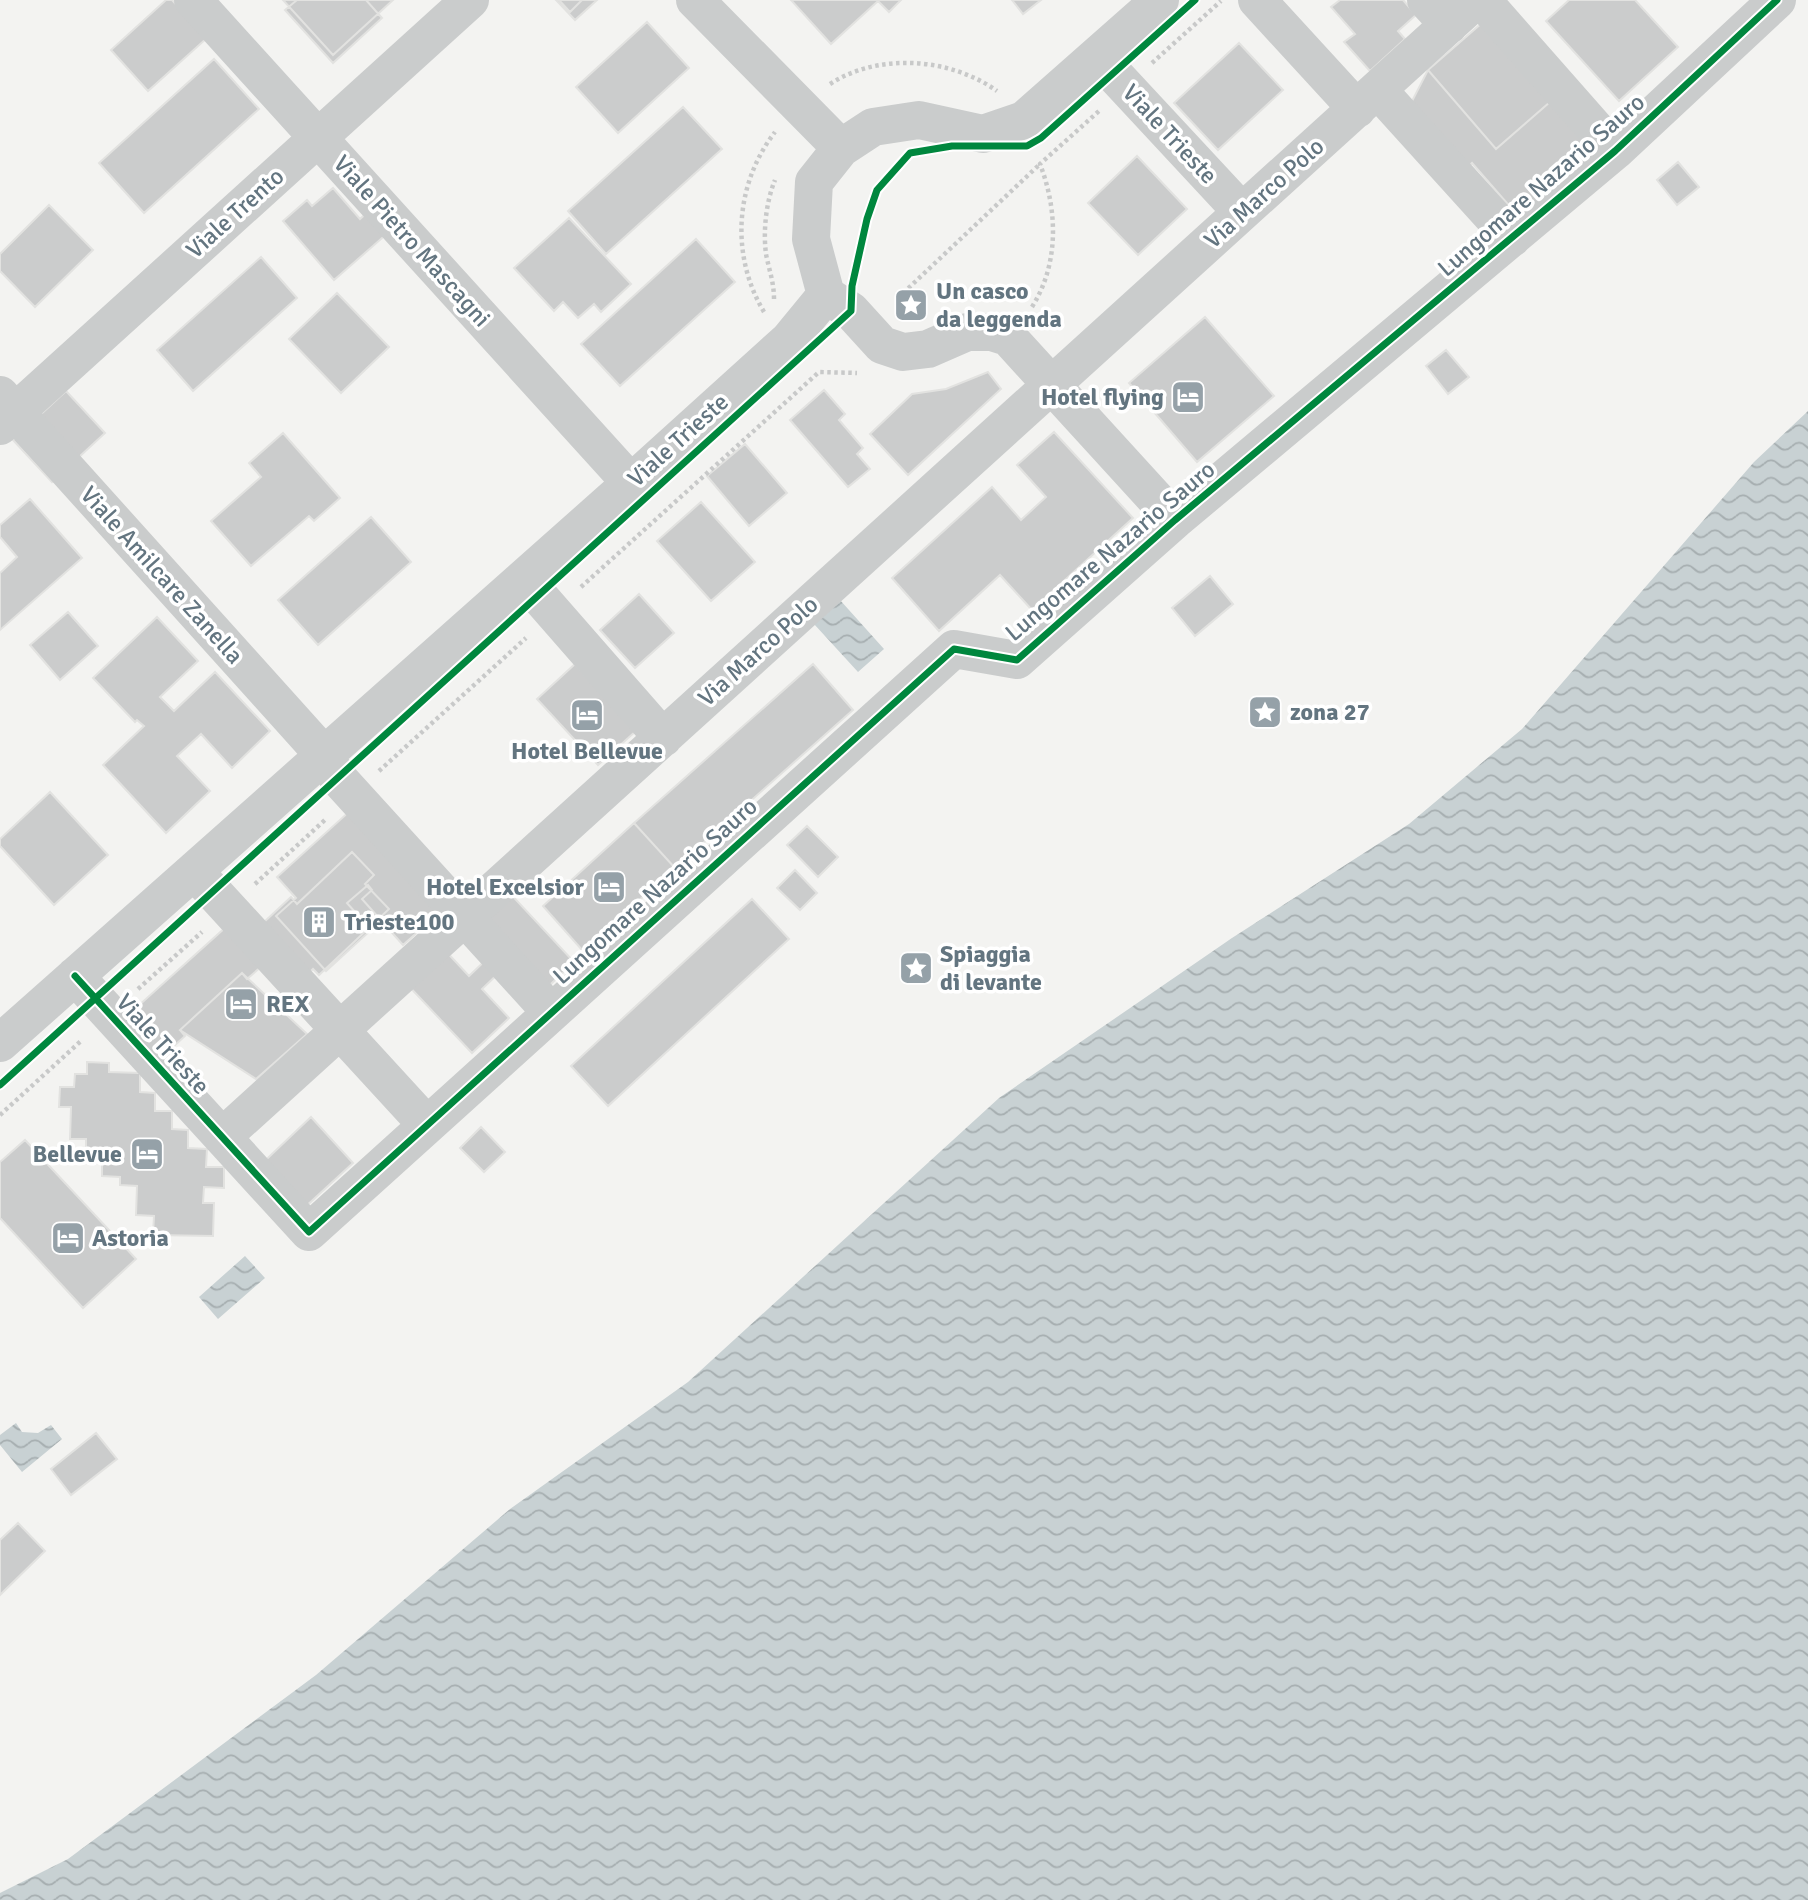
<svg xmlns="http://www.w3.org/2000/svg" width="1808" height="1900" font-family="Signika,sans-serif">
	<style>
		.water { fill: url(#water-waves) }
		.building { fill: #cbcccc; stroke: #e2e2e0; stroke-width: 2 }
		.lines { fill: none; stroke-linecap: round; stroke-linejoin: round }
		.path { stroke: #c8c9c9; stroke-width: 4.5; stroke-dasharray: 3.5 3.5; stroke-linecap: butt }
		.minor { stroke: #cacccc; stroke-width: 38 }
		.cycleway-casing { stroke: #fff; stroke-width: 11 }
		.cycleway { stroke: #00873e; stroke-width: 7 }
		.labels { text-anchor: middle; stroke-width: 7; stroke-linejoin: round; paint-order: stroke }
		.street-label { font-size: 24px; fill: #637580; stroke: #fff }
		.poi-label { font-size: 24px; font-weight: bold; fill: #637580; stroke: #fff; text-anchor: start }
	</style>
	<defs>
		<pattern id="water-waves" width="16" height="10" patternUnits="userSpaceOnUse" patternTransform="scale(1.75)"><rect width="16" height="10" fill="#c8d1d3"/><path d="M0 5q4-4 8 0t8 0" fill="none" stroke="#a6aeb0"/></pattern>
	</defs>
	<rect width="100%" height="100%" fill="#f3f3f1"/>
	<path class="water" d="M1808 411V1900H0V1893L68 1859 180 1776 316 1675 510 1509 688 1382 999 1098 1232 938 1409 824 1522 729 1754 462Z
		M840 600 884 649 858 672 814 624Z
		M245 1256 265 1278 218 1319 199 1297Z
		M16 1423 22 1432 38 1433 51 1425 62 1439 22 1472 0 1445V1435Z"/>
	<path class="building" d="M166 0H172L207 38 148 91 111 50Z
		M283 0H393L333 55Z
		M297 0H366L382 18 333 63 285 10Z
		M556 0H597L575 20Z
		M559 0H582L570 12Z
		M791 0H901L889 12 878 1 831 44Z
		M1012 0H1041L1023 14Z
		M1340 0H1403L1416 15 1398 31 1405 39 1370 71 1344 42 1355 34 1331 7Z
		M1569 0H1635L1678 47 1619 101 1546 21Z
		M1490 16 1558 95 1496 149 1428 70Z
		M647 22 689 68 618 133 576 87Z
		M1239 43 1283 90 1218 150 1174 103Z
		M214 59 259 109 144 213 99 163Z
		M1428 70 1496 149 1558 95 1592 154 1519 217 1472 163 1465 169 1410 105Z
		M683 107 722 149 606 254 568 211Z
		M1137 156 1187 209 1138 255 1088 203Z
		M1678 162 1699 187 1677 205 1657 180Z
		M333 188 360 219 370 210 389 232 334 280 283 221 307 200 312 206Z
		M49 205 93 250 35 307 0 271V254Z
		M569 218 631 284 601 312 594 304 578 318 563 302 554 311 514 268Z
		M696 239 735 282 620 386 581 344Z
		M261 257 297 298 193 391 157 350Z
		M337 293 389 347 341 393 289 339Z
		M1205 317 1274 396 1197 462 1129 383Z
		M1446 350 1469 377 1448 394 1426 366Z
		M988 372 1001 389 908 475 870 434 912 394 946 389Z
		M824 390 845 414 839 420 863 448 857 454 870 469 848 487 790 420Z
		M66 391 105 433 52 482 13 440Z
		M1054 432 1133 518 1032 610 1000 575 939 631 892 578 992 487 1021 520 1046 497 1017 465Z
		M283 433 340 498 314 521 309 516 251 566 211 521 261 477 249 463Z
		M745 444 787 493 749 526 707 476Z
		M30 499 82 558 0 630V573L17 557 0 537V525Z
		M701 502 755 562 711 601 657 541Z
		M371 517 411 562 318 645 278 600Z
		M1210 576 1233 604 1195 636 1172 608Z
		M639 594 674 633 635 668 600 630Z
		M68 612 98 646 60 680 30 645Z
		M157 617 198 661 160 697 174 711 215 672 270 731 232 768 201 734 177 756 210 791 166 833 103 765 144 726 137 720 135 722 93 678Z
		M575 664 636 731 598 765 537 699Z
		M813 664 853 710 675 868 634 823Z
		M50 792 108 855 54 905 0 846V839Z
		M352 809 449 904 403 945 362 899 372 890 368 885 347 903 371 930 326 971 276 916 296 898 277 877Z
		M634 823 675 868 583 951 543 906Z
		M807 826 838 857 818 877 787 845Z
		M352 852 374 875 365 884 389 909 319 975 313 969 296 985 249 936 291 897 297 904Z
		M795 870 817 893 800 910 777 888Z
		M504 887 574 962 532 1002 502 970 482 989 509 1018 472 1053 404 981 441 946 469 976 491 955 464 926Z
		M752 899 789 939 608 1106 571 1066Z
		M226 927 262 966 247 979 242 973 180 1030 185 1036 163 1056 127 1016Z
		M242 973 307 1034 256 1079 180 1030Z
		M87 1062 109 1063V1072L140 1073V1092L155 1093V1111H172V1129L188 1130V1148L207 1149 206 1167H224V1188L204 1187 203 1203H214L213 1236 153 1235 154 1216 136 1215 137 1186 120 1185V1177L102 1176V1160L86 1159V1139H70L71 1107H59L60 1087H74L75 1074H87Z
		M311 1117 353 1163 291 1220 250 1175Z
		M481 1127 505 1152 484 1172 460 1148Z
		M25 1140 136 1259 83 1308 0 1218V1162Z
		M96 1433 117 1459 71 1495 51 1469Z
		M18 1523 45 1551 0 1595V1540Z"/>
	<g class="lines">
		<path class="path" d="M1152 63 1221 1
			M830 84C879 52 951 58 997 91
			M774 299C774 282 769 270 766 254 763 231 766 202 775 180
			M897 305 899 297 1040 164
			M1032 307C1059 264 1058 211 1040 164L1099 111
			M764 312C730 255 735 184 775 132
			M581 587 819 372 857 373
			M379 771 526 638
			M255 884 326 819
			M138 989 202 932
			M0 1115 82 1040"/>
		<path class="minor" d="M193 0 631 483
			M695 0 841 148
			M1160 0 1024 120 983 134 919 120 873 127 841 148 814 182 811 239 826 295 851 311 882 345 903 352 928 349 967 332H992L1008 337 1175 520
			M1257 0 1357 109
			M1426 0 1449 25
			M1482 0 1615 151
			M1097 56 1242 212
			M1378 90 1512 238
			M0 395 324 755 338 778 550 1011
			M0 426 470 0
			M524 579 663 738
			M194 871 427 1125
			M75 976 309 1232 954 649 1017 660 1175 520 1615 151 1777 0
			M0 1043 631 483 789 340 826 295
			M222 1137 1476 0"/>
		<g class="cycleway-casing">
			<path id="cycleway" d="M75 976 309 1232 954 649 1017 660 1175 520 1615 151 1777 0
				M0 1085 851 311 852 286 867 219 877 190 910 153 952 146H1027L1041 138 1195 0"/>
		</g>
		<use href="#cycleway" class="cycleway"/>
	</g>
	<defs>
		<g id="sight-square" transform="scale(1.75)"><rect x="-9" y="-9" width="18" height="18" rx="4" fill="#95a1a8" stroke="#fff"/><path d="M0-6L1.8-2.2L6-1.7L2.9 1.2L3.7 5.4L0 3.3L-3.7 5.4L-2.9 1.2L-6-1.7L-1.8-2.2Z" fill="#fff"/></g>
		<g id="hotel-square" transform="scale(1.75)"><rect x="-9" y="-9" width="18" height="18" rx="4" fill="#95a1a8" stroke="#fff"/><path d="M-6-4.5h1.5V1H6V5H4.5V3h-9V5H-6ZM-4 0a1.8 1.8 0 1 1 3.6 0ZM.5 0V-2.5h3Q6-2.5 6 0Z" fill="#fff"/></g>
		<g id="building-square" transform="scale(1.75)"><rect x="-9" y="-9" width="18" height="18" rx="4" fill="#95a1a8" stroke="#fff"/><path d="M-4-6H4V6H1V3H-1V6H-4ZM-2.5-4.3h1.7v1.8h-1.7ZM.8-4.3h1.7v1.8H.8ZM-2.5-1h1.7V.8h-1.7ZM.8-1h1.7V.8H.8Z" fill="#fff"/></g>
	</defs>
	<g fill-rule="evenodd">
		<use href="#sight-square" x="911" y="305"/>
		<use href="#hotel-square" x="1188" y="397"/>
		<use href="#sight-square" x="1265" y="712"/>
		<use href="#hotel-square" x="587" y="715"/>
		<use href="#hotel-square" x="609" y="887"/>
		<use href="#building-square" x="319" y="922"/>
		<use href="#sight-square" x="916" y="968"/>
		<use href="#hotel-square" x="241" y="1004"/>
		<use href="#hotel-square" x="147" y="1154"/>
		<use href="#hotel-square" x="68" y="1238"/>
	</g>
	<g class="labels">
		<g class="street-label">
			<text transform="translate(1170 134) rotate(47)" y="8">Viale Trieste</text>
			<text transform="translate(1541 185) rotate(-41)" y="8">Lungomare Nazario Sauro</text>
			<text transform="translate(1264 193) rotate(-42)" y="8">Via Marco Polo</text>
			<text transform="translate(235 213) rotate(-42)" y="8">Viale Trento</text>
			<text transform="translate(412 241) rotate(48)" y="8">Viale Pietro Mascagni</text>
			<text transform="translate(678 440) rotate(-42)" y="8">Viale Trieste</text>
			<text transform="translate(1110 551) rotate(-40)" y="8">Lungomare Nazario Sauro</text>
			<text transform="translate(162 575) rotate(48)" y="8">Viale Amilcare Zanella</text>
			<text transform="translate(758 651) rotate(-42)" y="8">Via Marco Polo</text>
			<text transform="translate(655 891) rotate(-42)" y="8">Lungomare Nazario Sauro</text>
			<text transform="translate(163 1044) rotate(48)" y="8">Viale Trieste</text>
		</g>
		<g class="poi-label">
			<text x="936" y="299">Un casco<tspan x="936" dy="28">da leggenda</tspan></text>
			<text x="1164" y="405" text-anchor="end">Hotel flying</text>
			<text x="1290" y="720">zona 27</text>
			<text x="587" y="759" text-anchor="middle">Hotel Bellevue</text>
			<text x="584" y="895" text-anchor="end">Hotel Excelsior</text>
			<text x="344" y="930">Trieste100</text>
			<text x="940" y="962">Spiaggia<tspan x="940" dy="28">di levante</tspan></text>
			<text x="266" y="1012">REX</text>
			<text x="122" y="1162" text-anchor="end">Bellevue</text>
			<text x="92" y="1246">Astoria</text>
		</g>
	</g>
</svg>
